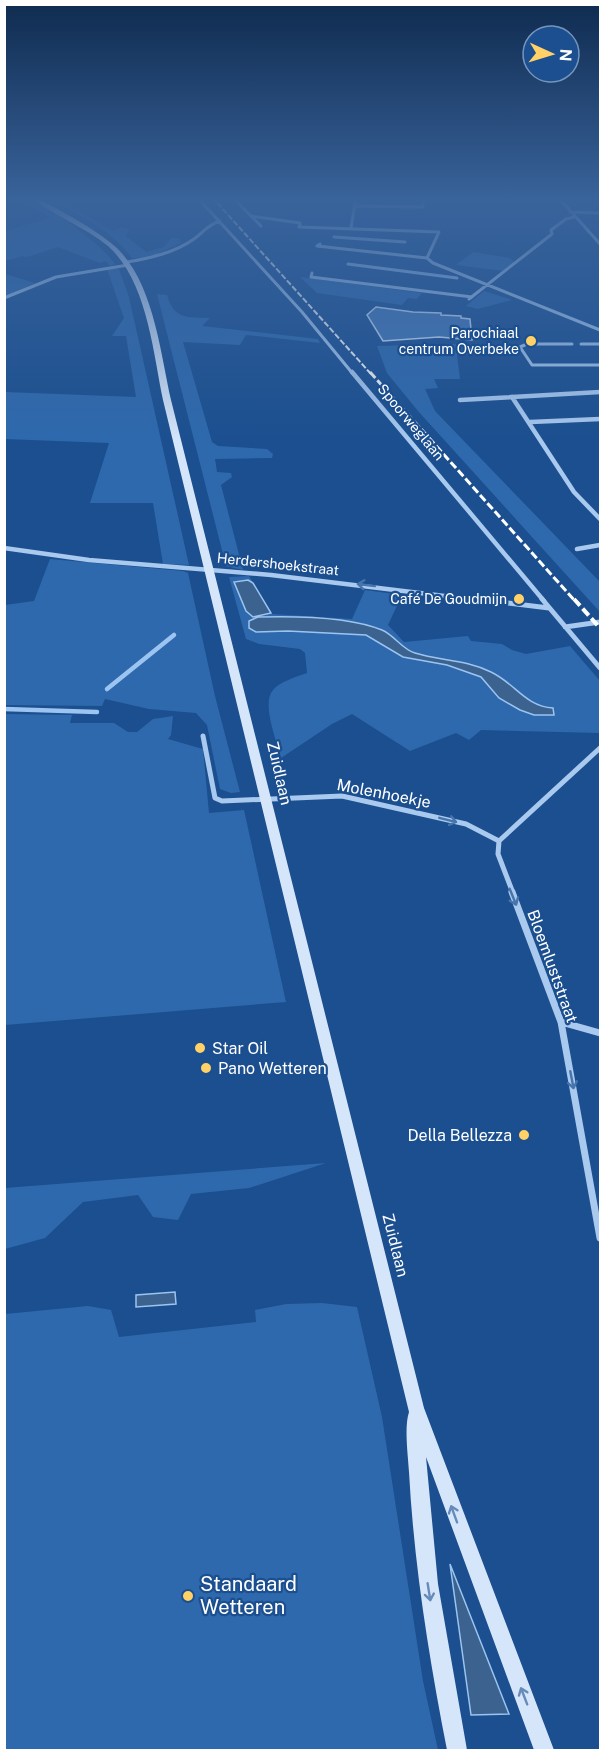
<svg xmlns="http://www.w3.org/2000/svg" width="605" height="1755" font-family="'Public Sans',sans-serif">
	<style>
		.green { fill: #2e69ad }
		.water { fill: #3c6290; stroke: #9cc4f0; stroke-width: 1.5 }
		.lines { fill: none; stroke-linecap: round; stroke-linejoin: round }
		.stream-far1 { stroke: #9cc4f0; stroke-width: 3 }
		.stream { stroke: #9cc4f0; stroke-width: 4.5 }
		.building { fill: #4478b7; stroke: #cfe3fa; stroke-width: 1.5 }
		.street-far3 { stroke: #a9c9ee; stroke-width: 3 }
		.street-far2 { stroke: #a9c9ee; stroke-width: 4.5 }
		.street-far1 { stroke: #a9c9ee; stroke-width: 5 }
		.street { stroke: #a9c9ee; stroke-width: 7 }
		.secondary { fill: #d6e6fa; fill-rule: evenodd }
		.rail-far2 { stroke: #fff; stroke-width: 2; stroke-dasharray: 6 2; stroke-linecap: butt }
		.rail-far1 { stroke: #fff; stroke-width: 3; stroke-dasharray: 8 3; stroke-linecap: butt }
		.rail { stroke: #fff; stroke-width: 4; stroke-dasharray: 9 4; stroke-linecap: butt }
		.oneway { stroke: #4674ac }
		.oneway2 { stroke: #668bba }
		.poi-dot { fill: #ffd166; stroke: #1b4f8f; stroke-width: 2 }
		.labels { text-anchor: middle; stroke-width: 4.5; stroke-linejoin: round; paint-order: stroke }
		.far-poi-label { font-size: 14px; fill: #fff; stroke: #1b4f8f; text-anchor: end }
		.far-street-label { font-size: 14px; fill: #fff; stroke: #1b4f8f }
		.street-label { font-size: 16px; fill: #fff; stroke: #1b4f8f }
		.poi-label { font-size: 16px; fill: #fff; stroke: #1b4f8f; text-anchor: start }
		.near-poi-label { font-size: 20px; fill: #fff; stroke: #1b4f8f; text-anchor: start }
	</style>
	<rect width="100%" height="100%" fill="#1b4f8f"/>
	<path class="green" d="M15 197C41 197 100 243 115 264L110 266 106 261 100 263 58 247 27 257 22 256 5 261V231L51 218Z
		M46 197H56L112 231 122 227 130 230 126 234 127 237 146 252 164 247 171 238H179L181 243 150 257 132 258C112 230 75 213 46 197Z
		M473 252 510 258 514 262 504 271 456 265Z
		M107 269H119L129 297 189 565 163 564 153 503H90L109 443 5 439V392L136 397 126 336H112L124 318Z
		M5 274 35 283 5 297Z
		M300 277 422 293 417 299 408 298 402 305 317 293Z
		M484 291 512 300 478 309 466 306Z
		M157 294 167 295C174 320 188 317 210 318L202 326 318 339 320 343 246 335 240 345 183 342 212 442 218 446 267 449 273 454 272 458 215 459 217 472 231 473 232 477 221 485 243 570 226 566Z
		M457 344 512 345 515 355H457L460 379H434L438 388 425 389 435 411 600 582V612L418 411 387 373 377 346Z
		M50 559 183 571 188 573 215 696 240 792 231 793 220 789 207 725 196 713 149 709 105 699 102 706 5 705V605L34 601Z
		M249 576 272 614 352 619 365 590 402 595 388 625 404 642 468 636 471 641 502 644 512 650 526 654 570 646 600 681V733L481 730 469 740 456 733 410 751 352 714 332 724 281 758C277 742 261 703 273 690 281 681 296 677 307 673L305 653 300 649 259 644 246 639 229 577Z
		M5 714 72 715 70 723H114L128 732H137L153 719 173 716 171 735 168 739 203 749 209 813 244 810 286 1002 5 1025Z
		M326 1163 249 1188 191 1194 178 1220 153 1217 138 1195 83 1202 45 1238 5 1249V1188Z
		M322 1303 357 1307 382 1417 423 1681 438 1750H5V1314L88 1306 111 1310 119 1337 256 1322 255 1310 286 1304Z"/>
	<path class="water" d="M248 580 253 583 271 613 253 617 246 611 234 582Z
		M258 617C294 616 348 616 382 630 394 635 403 650 415 653 440 661 465 659 491 672 516 684 525 706 553 708L554 715H534L520 710 499 698 481 677 447 665 403 657 366 635 288 631 256 632 249 628V621Z
		M175 1292 176 1304 136 1307V1295Z
		M450 1564 509 1714 471 1715Z"/>
	<g class="lines">
		<path class="stream-far1" d="M334 237 405 242
			M348 264 457 278"/>
		<path class="stream" d="M107 689 174 635
			M4 709 97 712"/>
	</g>
	<path class="building" d="M376 307 413 312 441 313V315L461 316V318L470 319 472 340 439 337 383 341 367 315Z"/>
	<g class="lines">
		<path class="street-far3" d="M197 197 302 312 353 374
			M232 197 251 216 300 223
			M558 197 600 244
			M355 206 423 207V201
			M570 212 600 213
			M251 216 261 226
			M300 225 299 227 439 232 427 258 433 263 600 330
			M351 228 356 197
			M320 244 317 246 427 258
			M127 262C150 258 174 253 194 239 204 232 207 225 220 221
			M312 273 311 277 472 297
			M4 298 56 277 128 265
			M469 299 552 234 551 230 566 219 574 217
			M572 344H527L520 347 532 365H600
			M581 344H600"/>
		<path class="street-far2" d="M352 372 544 601
			M512 397 574 492 600 519
			M460 400 600 392
			M530 422 600 419
			M4 548 89 560 271 575 486 601
			M577 549 600 545"/>
		<path class="street-far1" d="M474 599 549 608
			M542 599 600 668
			M565 627 600 622
			M203 736 215 798 222 801 342 796 466 824 499 841
			M513 893 498 854 499 841 600 748"/>
		<path class="street" d="M512 892 561 1022 600 1238
			M561 1022 600 1033"/>
		<path class="secondary" d="M30 197H36C60 211 89 225 111 243 153 276 160 351 171 400L424 1408 554 1750H534L426 1457 438 1584 467 1750H447C429 1658 414 1565 409 1472 408 1455 404 1427 409 1412L163 400C153 351 147 281 108 246 85 227 54 216 30 197Z"/>
		<path class="rail-far2" d="M212 197 371 374"/>
		<path class="rail-far1" d="M370 372 575 601"/>
		<path class="rail" d="M574 599 600 628"/>
	</g>
	<defs><path id="oneway-shaft" d="M-6 0H5M1.5-3L5.5 0L1.5 3" fill="none" stroke-width="1.6" stroke-linecap="round" stroke-linejoin="round" transform="scale(1.5)"/></defs>
	<g class="oneway">
		<use href="#oneway-shaft" transform="translate(366 585) rotate(-173)"/>
		<use href="#oneway-shaft" transform="translate(448 820) rotate(14)"/>
		<use href="#oneway-shaft" transform="translate(513 897) rotate(68)"/>
		<use href="#oneway-shaft" transform="translate(572 1080) rotate(79)"/>
	</g>
	<g class="oneway2">
		<use href="#oneway-shaft" transform="translate(454 1514) rotate(-110)"/>
		<use href="#oneway-shaft" transform="translate(429 1592) rotate(81)"/>
		<use href="#oneway-shaft" transform="translate(524 1696) rotate(-111)"/>
	</g>
	<linearGradient id="sky" x2="0" y2="1"><stop stop-color="#0f2b4f"/><stop offset="0.45" stop-color="#39639b"/><stop offset="1" stop-color="#39639b" stop-opacity="0"/></linearGradient>
	<rect width="605" height="442" fill="url(#sky)"/>
	<g class="poi-dot">
		<circle cx="531" cy="341" r="6"/>
		<circle cx="519" cy="599" r="6"/>
		<circle cx="200" cy="1048" r="6"/>
		<circle cx="206" cy="1068" r="6"/>
		<circle cx="524" cy="1135" r="6"/>
		<circle cx="188" cy="1596" r="6"/>
	</g>
	<g class="labels">
		<g class="far-poi-label">
			<text x="519" y="338">Parochiaal<tspan x="519" dy="16">centrum Overbeke</tspan></text>
			<text x="507" y="604">Café De Goudmijn</text>
		</g>
		<g class="far-street-label">
			<text transform="translate(411 422) rotate(50)" y="5">Spoorweglaan</text>
			<text transform="translate(278 564) rotate(6)" y="5">Herdershoekstraat</text>
		</g>
		<g class="street-label">
			<text transform="translate(280 773) rotate(77)" y="6">Zuidlaan</text>
			<text transform="translate(384 793) rotate(11)" y="6">Molenhoekje</text>
			<text transform="translate(553 966) rotate(70)" y="6">Bloemluststraat</text>
			<text transform="translate(396 1245) rotate(76)" y="6">Zuidlaan</text>
		</g>
		<g class="poi-label">
			<text x="212" y="1054">Star Oil</text>
			<text x="218" y="1074">Pano Wetteren</text>
			<text x="512" y="1141" text-anchor="end">Della Bellezza</text>
		</g>
		<g class="near-poi-label">
			<text x="200" y="1591">Standaard<tspan x="200" dy="23">Wetteren</tspan></text>
		</g>
	</g>
	<rect width="605" height="1755" fill="none" stroke="#ffffff" stroke-width="12"/>
	<g transform="translate(551 54) rotate(94)"><circle r="28" fill="#1b4f8f" stroke="#7695bc" stroke-width="1.5"/>
	<path d="M0-4.5L10 22L0 15L-10 22Z" fill="#ffd166"/>
	<text y="-9" font-size="16" font-weight="bold" text-anchor="middle" fill="#ffffff">N</text>
	</g>
</svg>
